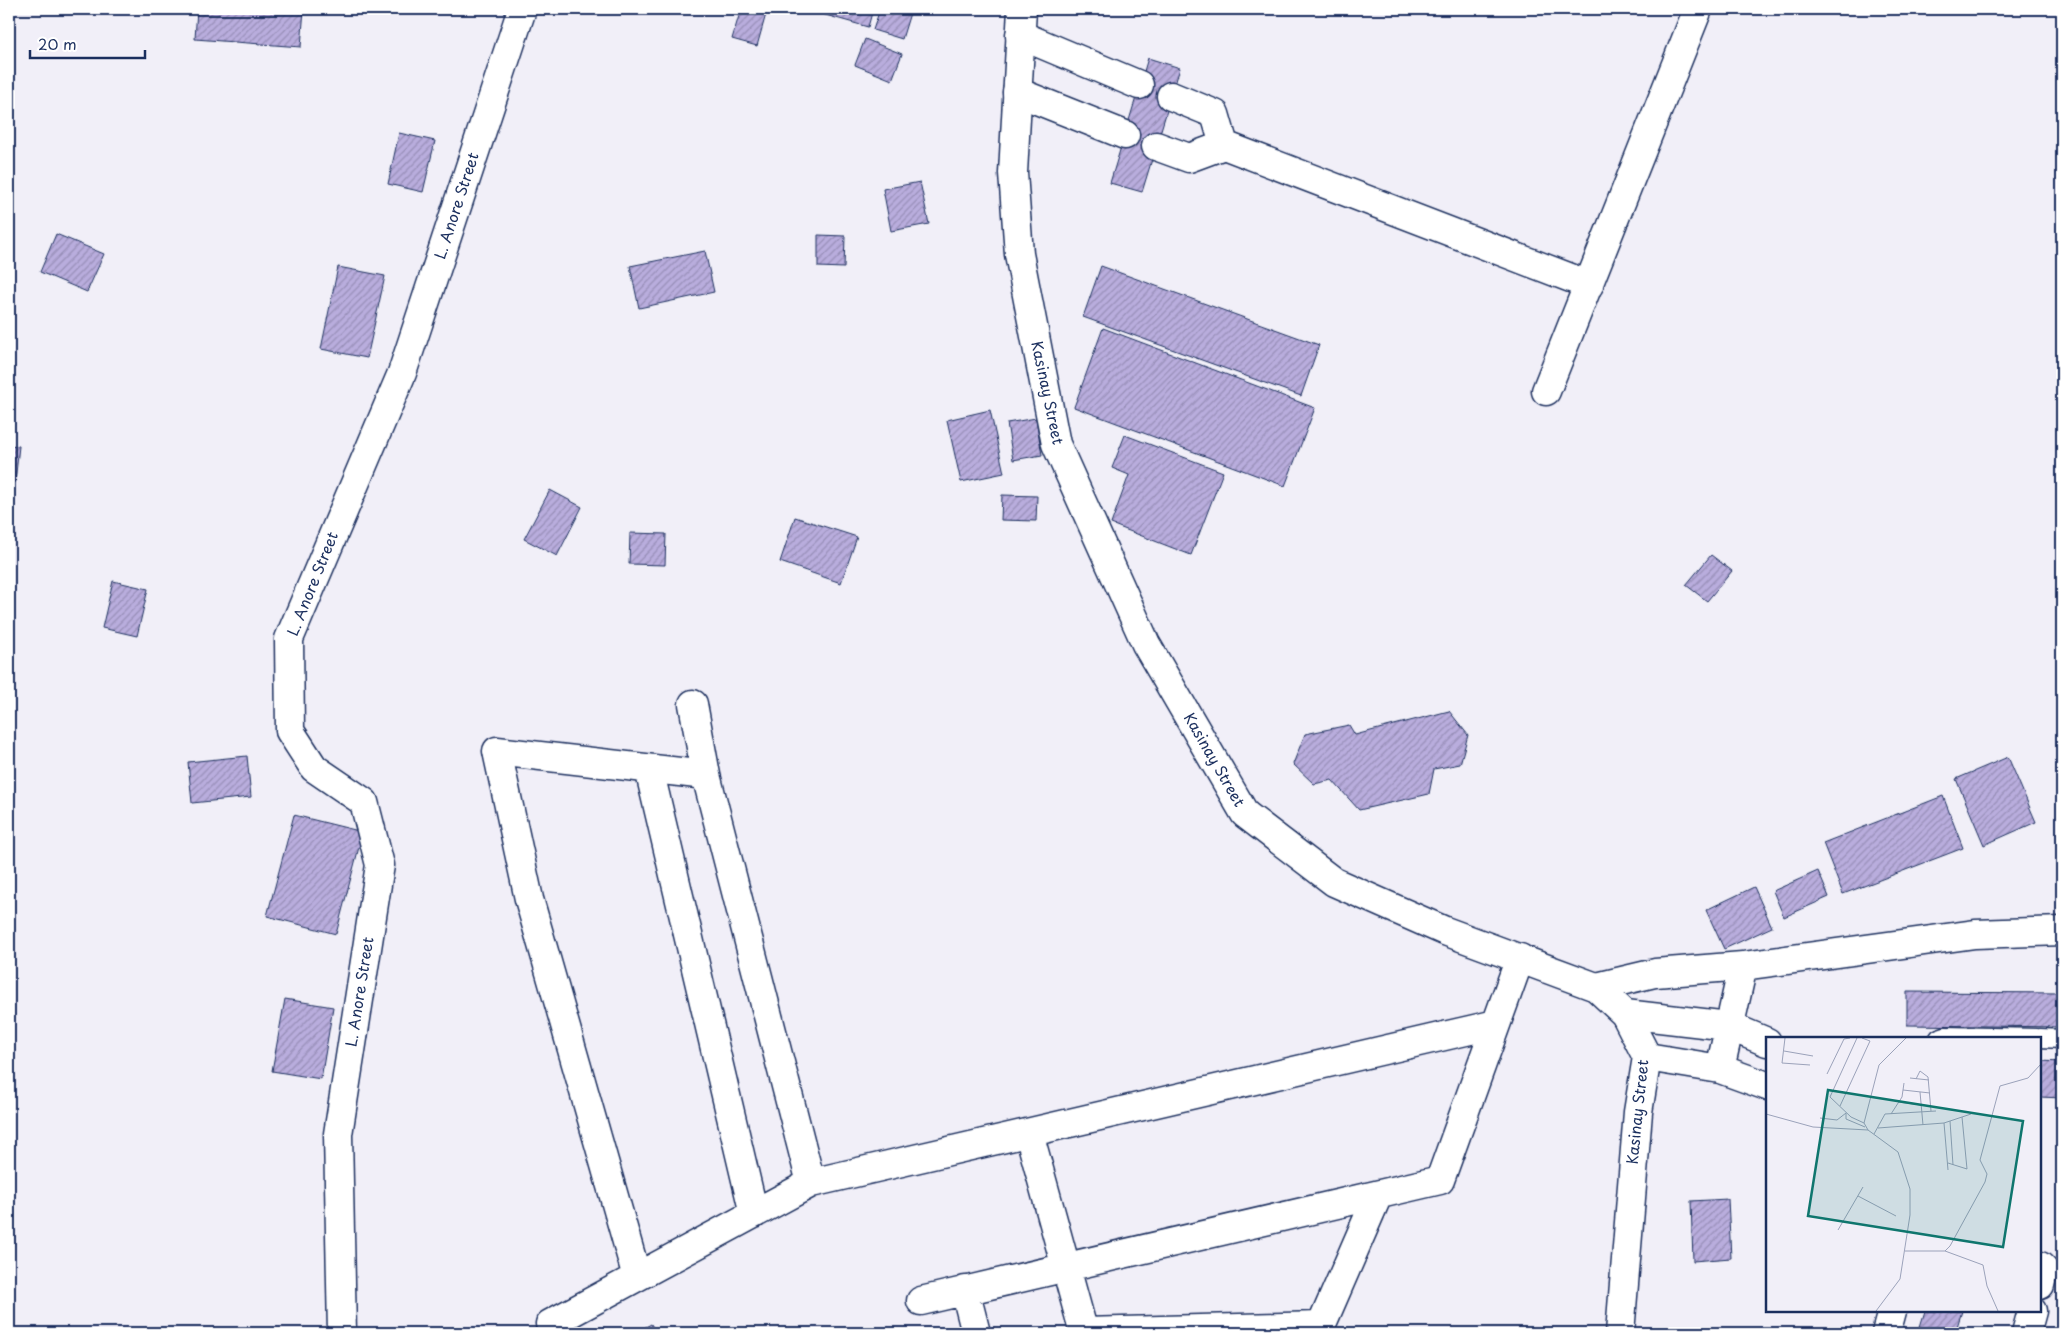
<svg xmlns="http://www.w3.org/2000/svg" width="2071" height="1342" font-family="'Playpen Sans',sans-serif">
	<style>
		.building { fill: url(#building-hatch); stroke: #1b2f5e }
		.lines { fill: none; stroke-linecap: round; stroke-linejoin: round }
		.service-casing { stroke: #1b2f5e; stroke-width: 21 }
		.minor-casing { stroke: #1b2f5e; stroke-width: 31 }
		.tertiary-casing { stroke: #1b2f5e; stroke-width: 31 }
		.service { stroke: #fff; stroke-width: 18 }
		.minor { stroke: #fff; stroke-width: 28 }
		.tertiary { stroke: #fff; stroke-width: 28 }
		.labels { text-anchor: middle; stroke-width: 4.5; stroke-linejoin: round; paint-order: stroke }
		.street-label { font-size: 15px; fill: #1b2f5e; stroke: #fff }
		.inset-road { fill: none; stroke: #9ba2ba; stroke-width: 1 }
		.view { fill: #0f766e; fill-opacity: 0.15; stroke: #0f766e; stroke-width: 2.5 }
		.inset-edge { fill: none; stroke: #1b2f5e; stroke-width: 2.5 }
	</style>
	<defs>
		<pattern id="building-hatch" width="6" height="6" patternUnits="userSpaceOnUse" patternTransform="scale(1.25)"><rect width="6" height="6" fill="#b9addd"/><path d="M-1 1l2-2M0 6l6-6M5 7l2-2" fill="none" stroke="#968db6"/></pattern>
	</defs>
	<rect width="100%" height="100%" fill="#f1eff8"/>
	<filter id="ink" filterUnits="userSpaceOnUse"><feTurbulence type="fractalNoise" baseFrequency=".02" numOctaves="2"/><feDisplacementMap in="SourceGraphic" scale="10" xChannelSelector="R" yChannelSelector="G"/><feConvolveMatrix kernelMatrix="1 2 1 2 8 2 1 2 1" color-interpolation-filters="sRGB"/></filter>
	<g filter="url(#ink)">
		<path class="building" d="M197 9H304L301 47 195 39Z
			M741 9 766 14 757 46 732 39Z
			M804 9H873L868 27Z
			M880 9H896L910 13 902 39 873 30Z
			M865 39 902 54 892 80 855 65Z
			M1148 58 1180 68 1142 192 1110 183Z
			M399 133 435 141 423 192 388 184Z
			M920 182 929 224 891 231 883 189Z
			M56 234 104 254 87 292 40 272Z
			M818 235 845 236 844 268 818 267Z
			M705 251 714 292 639 308 630 266Z
			M1101 266 1319 345 1301 396 1083 317Z
			M338 267 385 276 367 358 321 349Z
			M1103 328 1315 408 1285 486 1074 407Z
			M990 410 1004 473 961 482 947 420Z
			M1036 418 1042 455 1013 460 1007 423Z
			M1125 435 1223 472 1191 555 1111 524 1129 475 1112 468Z
			M9 445 19 446 15 482H9Z
			M550 490 582 507 557 556 524 539Z
			M1002 495 1037 496 1036 521 1001 520Z
			M795 517 857 537 841 583 780 562Z
			M630 533 666 534 665 565 629 564Z
			M1711 555 1732 571 1707 601 1686 585Z
			M113 581 148 589 137 636 102 628Z
			M1449 711 1468 735 1460 764 1434 769 1429 794 1359 810 1332 780 1314 784 1293 764 1305 734 1349 725 1355 735Z
			M247 756 251 797 192 803 188 762Z
			M2008 757 2036 822 1984 845 1956 779Z
			M1943 796 1963 848 1843 894 1823 843Z
			M294 815 363 832 336 934 267 916Z
			M1818 871 1829 897 1784 917 1773 891Z
			M1754 887 1772 927 1724 949 1706 910Z
			M1907 992 2062 993V1027L1907 1025Z
			M285 999 333 1007 321 1079 272 1071Z
			M2040 1061 2062 1062V1098L2040 1097Z
			M1728 1199 1731 1258 1693 1261 1691 1201Z
			M1925 1311H1962L1955 1333H1918Z
			M651 1324 656 1333H635Z"/>
		<g class="lines">
			<g class="service-casing">
				<path id="service" d="M1939 1038 1945 1036 2037 1038
					M2040 1038 2062 1039"/>
			</g>
			<g class="minor-casing">
				<path id="minor" d="M1020 35 1139 85
					M1017 92 1125 135
					M1171 96 1215 114 1224 145
					M1156 146 1189 158 1224 145 1589 285
					M1546 391 1698 9
					M693 704 706 775 811 1183
					M649 769 754 1214
					M1596 987 1655 973 1743 966 1975 934 2062 931
					M1625 1014 1729 1026 1767 1042
					M1647 1057 1720 1069 1767 1086
					M1720 1069 1743 966
					M1029 1133 1084 1333
					M2040 1266 2044 1270 2040 1285
					M637 1277 529 899 497 751 706 775
					M965 1290 976 1333
					M921 1301 1440 1180 1520 958
					M550 1324 811 1183 1496 1024
					M1083 1332 1321 1326
					M1318 1333 1378 1195
					M1886 1333 1892 1311
					M2026 1333 2032 1311"/>
			</g>
			<g class="tertiary-casing">
				<path id="tertiary" d="M1022 9 1013 173 1019 254 1056 444 1146 644 1245 814 1334 882 1445 931 1596 987 1625 1014 1647 1057 1638 1112 1620 1333
					M342 1333 338 1134 380 865 364 802 314 768 290 731 289 639 402 373 522 9"/>
			</g>
			<use href="#service" class="service"/>
			<use href="#minor" class="minor"/>
			<use href="#tertiary" class="tertiary"/>
		</g>
	</g>
	<g class="labels">
		<g class="street-label">
			<text transform="translate(457 206) rotate(-72)" y="5">L. Anore Street</text>
			<text transform="translate(1047 393) rotate(78)" y="5">Kasinay Street</text>
			<text transform="translate(313 584) rotate(-68)" y="5">L. Anore Street</text>
			<text transform="translate(1214 760) rotate(60)" y="5">Kasinay Street</text>
			<text transform="translate(360 992) rotate(-81)" y="5">L. Anore Street</text>
			<text transform="translate(1638 1112) rotate(-84)" y="5">Kasinay Street</text>
		</g>
	</g>
	<g transform="translate(1766 1037)">
		<rect width="275" height="275" fill="#f1eff8"/>
		<path class="inset-road" d="M19 1 16 26 44 28M91 1 64 60 85 80 98 86M18 14 47 19M61 37 78 2 84 1M144 41 163 43M150 42 154 34 162 40 165 74M137 53 164 56M154 55 157 88M132 65 155 68M74 69 104 4 96 1M80 76V82L99 90M0 77 47 90 102 93M125 77 136 60 138 46M54 81 71 83 80 76M184 84 187 128M178 86 182 133M112 91 178 86 205 77M108 97 119 77 170 74M182 126 201 132 196 80M92 159 130 179M72 193 97 150M139 214H179L184 209 219 145 221 137 214 123 234 49 262 41 275 27M179 214 217 228 221 249 232 274M110 274 134 242 144 178V152L132 115 102 93 98 86 113 28 140 1"/>
		<path class="view" d="M62 53 257 84 237 210 42 179Z"/>
		<rect width="275" height="275" class="inset-edge"/>
	</g>
	<rect width="2071" height="1342" fill="none" stroke="#fff" stroke-width="30"/>
	<rect x="15" y="15" width="2041" height="1312" fill="none" stroke="#1b2f5e" stroke-width="2" filter="url(#ink)"/>
	<path d="M30 50v8h115v-8" fill="none" stroke="#1b2f5e" stroke-width="2.5"/>
	<text x="38" y="50" font-size="15" fill="#1b2f5e" stroke="#ffffff" stroke-width="4" paint-order="stroke">20 m</text>
</svg>
